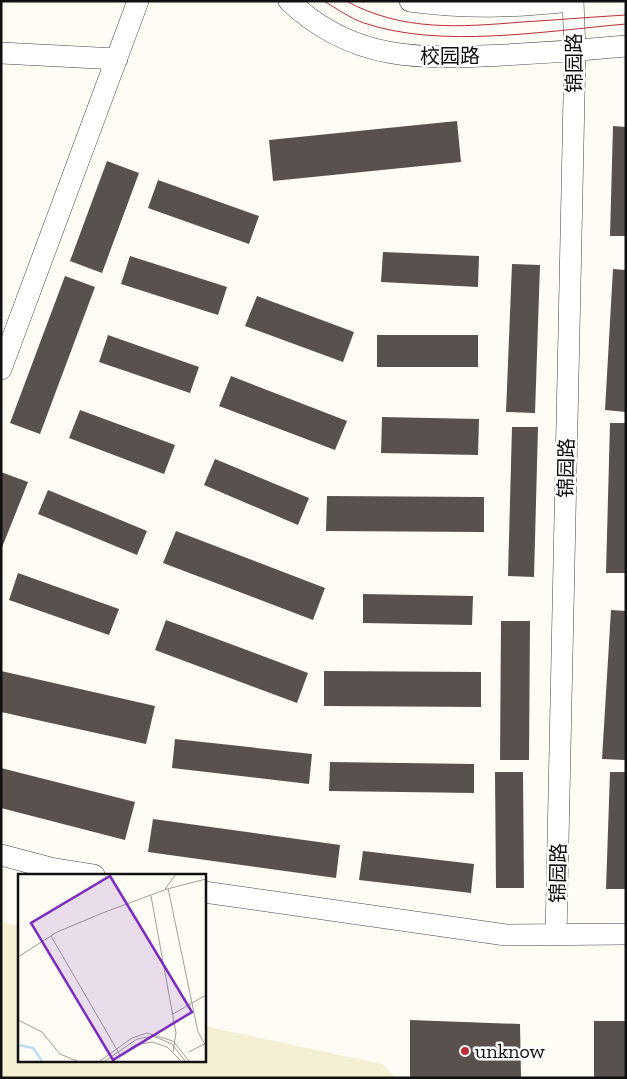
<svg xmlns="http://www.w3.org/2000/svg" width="627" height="1079" font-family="'Zilla Slab','Noto Sans SC',serif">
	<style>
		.farmland { fill: #f4f0d4 }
		.building { fill: #58514d }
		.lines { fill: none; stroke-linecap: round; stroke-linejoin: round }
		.minor-casing { stroke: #434343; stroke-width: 22 }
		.minor { stroke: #fff; stroke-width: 21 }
		.tram { stroke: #bb2e39; stroke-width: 1 }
		.poi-dot { fill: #bb2e39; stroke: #fff; stroke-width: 2 }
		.labels { text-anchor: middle; stroke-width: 5; stroke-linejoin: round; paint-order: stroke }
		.street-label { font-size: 20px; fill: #101010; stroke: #fff }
		.poi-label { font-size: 20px; fill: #101010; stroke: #fff; text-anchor: start }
		.inset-river { fill: none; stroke: #bbe0f4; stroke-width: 2.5 }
		.inset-road { fill: none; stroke: #9f9e99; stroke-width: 1 }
		.view { fill: #7b2cbf; fill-opacity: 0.15; stroke: #7b2cbf; stroke-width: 2.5 }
		.inset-edge { fill: none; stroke: #101010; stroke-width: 2.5 }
	</style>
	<rect width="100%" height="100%" fill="#fefcf4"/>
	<path class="farmland" d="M1 922 19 926V1060H204V1026L382 1064 396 1078H1Z"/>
	<path class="building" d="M457 121 461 162 273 181 269 140Z
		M613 126 626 127V236H610Z
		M107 161 139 173 102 273 70 261Z
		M158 180 259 216 249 244 148 208Z
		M383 252 479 256 478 287 381 282Z
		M130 256 227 287 218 315 121 284Z
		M512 264 540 265 535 413 506 412Z
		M613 269 626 270V412L605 410Z
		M65 276 95 287 40 434 10 423Z
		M257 296 354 332 343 362 245 326Z
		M108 335 199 367 190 393 99 362Z
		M377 335H478V367H377Z
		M231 376 347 421 335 450 219 406Z
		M80 410 175 445 164 474 69 438Z
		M382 417 479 419 478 455 381 453Z
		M610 423H626V573H606Z
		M512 427H538L534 577 508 576Z
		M215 459 309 498 298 525 204 485Z
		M1 472 28 482 1 550Z
		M48 490 147 531 137 555 38 514Z
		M327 496 484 497V532L326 531Z
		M176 531 325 588 313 620 163 563Z
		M18 573 119 609 109 635 9 600Z
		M363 594 473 596 472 625 363 623Z
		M611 610 626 611 625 760 602 759Z
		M166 620 308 673 297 703 155 650Z
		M501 621H530L529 760H500Z
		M1 671 155 706 146 744 1 712Z
		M324 671 481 672V707L324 706Z
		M175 739 312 754 309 784 172 768Z
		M330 762 474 764V793L329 791Z
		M1 768 135 802 125 840 1 808Z
		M495 772H523L524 888H496Z
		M610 772H626L625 889H606Z
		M153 819 340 845 336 878 148 852Z
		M363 851 474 864 471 893 359 880Z
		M410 1020 520 1024 521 1078H410Z
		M594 1021H626V1078H594Z"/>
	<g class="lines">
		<g class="minor-casing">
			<path id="minor" d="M289 1C354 62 420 59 504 55 544 53 585 50 626 46
				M410 1C468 9 514 7 571 1
				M1 53 117 59
				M1 369 138 1
				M1 855 50 868 94 875
				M204 892 506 935 626 934
				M556 935 575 51 573 1"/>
		</g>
		<use href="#minor" class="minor"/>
		<path class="tram" d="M324 1C337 9 350 18 364 23 441 49 545 31 626 24
			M346 1C403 32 461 27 522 22 557 20 591 17 626 15"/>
	</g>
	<circle class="poi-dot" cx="465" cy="1051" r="5"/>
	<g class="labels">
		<g class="street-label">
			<text x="450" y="63">校园路</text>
			<text transform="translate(574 63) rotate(-90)" y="7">锦园路</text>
			<text transform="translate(566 468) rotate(-89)" y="7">锦园路</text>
			<text transform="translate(558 873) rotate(-89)" y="7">锦园路</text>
		</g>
		<g class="poi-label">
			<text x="475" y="1058">unknow</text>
		</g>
	</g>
	<g transform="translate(18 874)">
		<rect width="188" height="188" fill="#fefcf4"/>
		<path class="inset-river" d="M0 171 15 174 24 187"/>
		<path class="inset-road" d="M150 14 180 158 188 172M147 15 158 0M133 22 158 159 155 178M33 62 102 181M0 83 39 58 87 38 149 15 188 5M155 140 188 121M0 146 24 158 42 180 59 187M171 178 186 170M82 187 114 164 129 159 155 167 171 187M87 187 119 165 135 162 154 170 167 187M94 187 117 171 134 168 149 173 163 187"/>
		<path class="view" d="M92 2 174 138 95 186 13 49Z"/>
		<rect width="188" height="188" class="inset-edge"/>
	</g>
	<rect width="627" height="1079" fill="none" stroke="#101010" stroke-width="5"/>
</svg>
